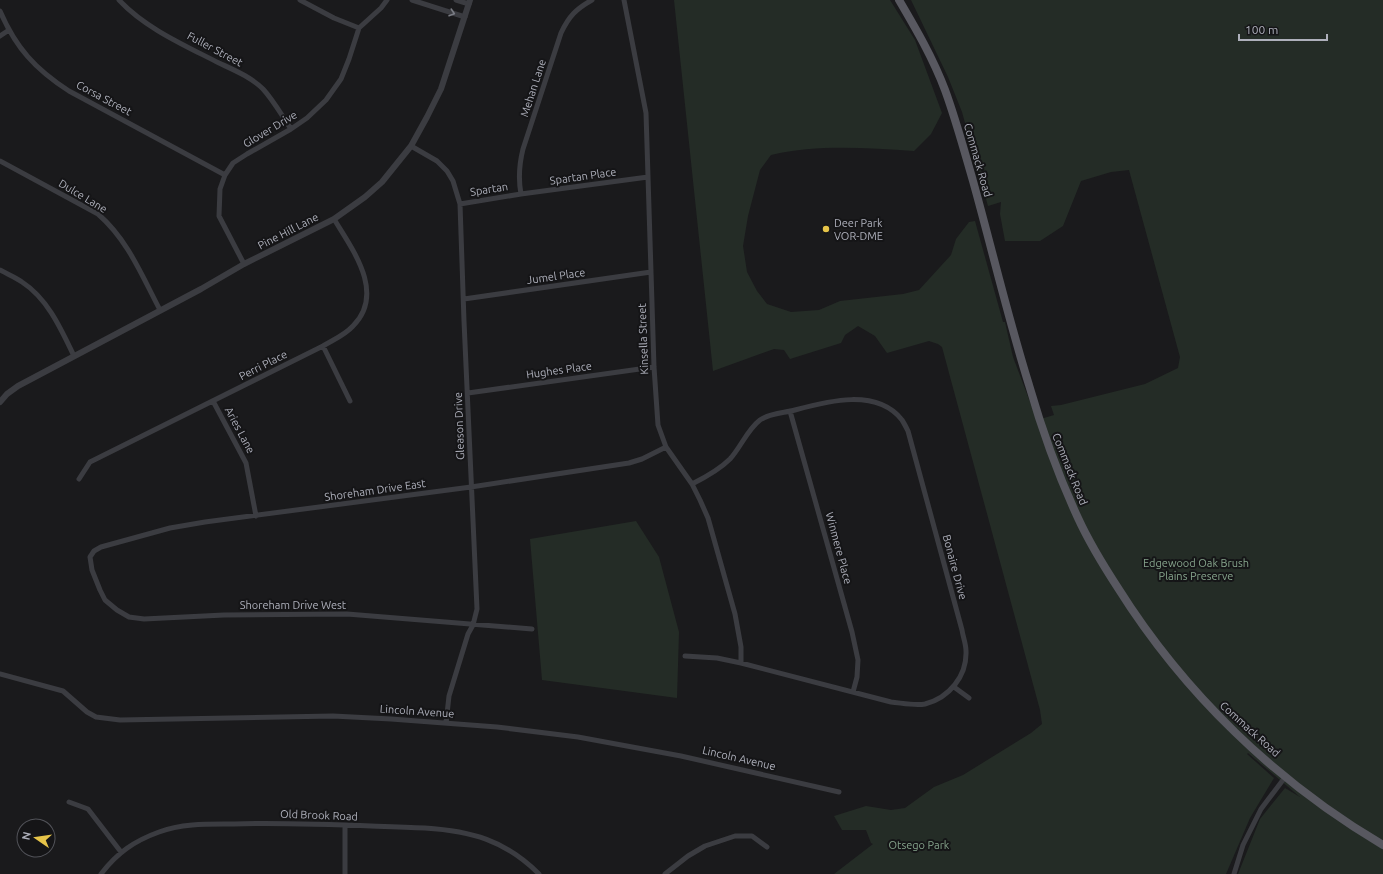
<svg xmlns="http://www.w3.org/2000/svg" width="1383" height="874" font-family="Ubuntu,sans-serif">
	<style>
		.green { fill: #242c26 }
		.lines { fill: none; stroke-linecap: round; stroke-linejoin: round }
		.minor { stroke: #3b3c41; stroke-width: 5 }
		.tertiary { stroke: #3b3c41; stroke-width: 6 }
		.primary { stroke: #585860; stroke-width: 8 }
		.oneway { stroke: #7a7c84 }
		.poi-dot { fill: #e6c449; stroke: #151517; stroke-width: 1.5 }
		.labels { text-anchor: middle; stroke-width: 4; stroke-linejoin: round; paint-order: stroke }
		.street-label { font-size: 11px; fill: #aeb0bb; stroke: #151517 }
		.poi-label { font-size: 11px; fill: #aeb0bb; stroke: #151517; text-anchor: start }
		.park-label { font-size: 11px; fill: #86a48c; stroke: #151517 }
	</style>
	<rect width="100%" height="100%" fill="#1a1a1c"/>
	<path class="green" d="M674 0H890L915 40 942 113 931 134 914 151C866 148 818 144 771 155L760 170 748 216 743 246 747 272 757 291 767 304 791 312 819 310 840 301 903 294 919 290 951 255 956 239 969 222 975 221 1003 322H1005L1013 357 1035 415 1044 418 1054 415 1051 406 1061 405 1145 384 1178 368 1180 357 1129 170 1111 172 1081 181 1063 226 1040 241H1005L1000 214 1001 202 988 206 962 112 948 77 911 0H1383V874H1238L1260 819 1285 788 1300 797 1248 753 1247 754 1274 778 1250 818 1226 874H834L873 844 871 843 866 830H842L834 816 866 806 891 810 905 808 934 787 963 775 1031 733 1042 724 1040 710 942 347 938 344 929 341 887 353 875 336 858 326 845 335 841 343 790 359 784 350 774 349 713 371Z
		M636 521 659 557 679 632 677 698 542 680 530 539Z"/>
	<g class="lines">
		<path class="minor" d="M119 0C145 28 184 45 219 63 234 70 251 77 263 89 274 101 282 116 291 129
			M300 0 334 18 359 28
			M412 0 465 17
			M456 0 469 4
			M624 0 646 113 654 367 658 425 666 447 692 484 700 500 708 518 735 614 741 647V663
			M0 11C16 48 35 69 69 91L225 175
			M0 36 9 30
			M411 146 437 161 447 171 453 181 460 204 464 321 477 609 473 625 468 634 449 696 446 723
			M0 161 98 214C128 240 142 276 160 310
			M521 194C518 178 519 165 523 149L561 33C569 16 576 9 592 0
			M460 204 521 194 648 177
			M244 264 219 216 220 189 225 175 233 163 247 154 291 129 307 118 326 100 341 79 349 59 359 28 381 8 387 0
			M0 270C7 274 15 277 22 282 48 299 61 329 74 356
			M464 299 651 272
			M323 346 350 401
			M468 393 654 367
			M213 401 246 463 256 516
			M790 411 852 632 858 660 857 677 853 692
			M79 479 90 462 323 346C333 340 345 335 353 326 386 293 352 249 334 219
			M532 629 347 614 224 615 144 619 129 617 117 610 105 600 100 590 92 570 90 557 94 551 101 547 170 528 205 522 471 487 629 463 642 459 666 447
			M685 656 717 658 741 663 891 702C902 703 915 706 925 704 949 698 967 676 966 651 966 644 963 637 962 630L908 431C906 427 904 423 902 420 877 388 828 401 795 410 784 413 770 413 760 420 747 430 741 447 730 459 719 470 706 477 692 484
			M0 674 63 691 87 712 96 717 120 720 333 716 391 719 497 727 578 737 681 756 839 792
			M954 687 969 698
			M69 802 88 809 121 852
			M101 874C117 853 134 841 159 832 182 823 209 824 234 824 297 822 361 826 425 828 471 831 505 840 539 874
			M345 874V826
			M665 874 688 856 705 846 735 836H752L767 847
			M1234 874 1243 845 1261 809 1286 776"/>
		<path class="tertiary" d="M0 402 7 394 18 386 201 289 244 264 334 219 365 197 382 182 411 146 427 117 441 89 470 0"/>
		<path class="primary" d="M899 0C916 29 933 58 945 90 956 120 964 150 973 181 992 249 1008 318 1029 385 1042 430 1058 475 1078 518 1089 542 1103 565 1118 588 1184 693 1276 782 1383 845"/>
	</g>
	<defs><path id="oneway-chevron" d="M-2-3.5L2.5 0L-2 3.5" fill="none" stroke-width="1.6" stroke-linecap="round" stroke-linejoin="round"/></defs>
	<use class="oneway" href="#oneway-chevron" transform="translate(452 13) rotate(18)"/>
	<circle class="poi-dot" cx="826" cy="229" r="4"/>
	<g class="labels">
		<g class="street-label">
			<text transform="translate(215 49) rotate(28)" y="4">Fuller Street</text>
			<text transform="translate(533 88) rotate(-72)" y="4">Mehan Lane</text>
			<text transform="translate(104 98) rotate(28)" y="4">Corsa Street</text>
			<text transform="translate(270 129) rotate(-31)" y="4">Glover Drive</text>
			<text transform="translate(978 160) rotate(74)" y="4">Commack Road</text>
			<text transform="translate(583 176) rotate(-8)" y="4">Spartan Place</text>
			<text transform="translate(489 189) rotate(-9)" y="4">Spartan</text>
			<text transform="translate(83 196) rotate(31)" y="4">Dulce Lane</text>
			<text transform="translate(288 231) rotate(-27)" y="4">Pine Hill Lane</text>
			<text transform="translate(556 276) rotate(-8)" y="4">Jumel Place</text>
			<text transform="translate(643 339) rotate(-92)" y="4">Kinsella Street</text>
			<text transform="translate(263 365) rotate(-27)" y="4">Perri Place</text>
			<text transform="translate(559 370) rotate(-8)" y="4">Hughes Place</text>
			<text transform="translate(459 426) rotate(-92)" y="4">Gleason Drive</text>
			<text transform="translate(240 430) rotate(62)" y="4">Aries Lane</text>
			<text transform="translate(1070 469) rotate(68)" y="4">Commack Road</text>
			<text transform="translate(375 490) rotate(-8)" y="4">Shoreham Drive East</text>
			<text transform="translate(839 548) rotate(75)" y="4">Winmere Place</text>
			<text transform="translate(955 567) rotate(75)" y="4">Bonaire Drive</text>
			<text x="293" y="609">Shoreham Drive West</text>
			<text transform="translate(417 711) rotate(4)" y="4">Lincoln Avenue</text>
			<text transform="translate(1250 729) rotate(42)" y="4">Commack Road</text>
			<text transform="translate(739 758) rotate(13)" y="4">Lincoln Avenue</text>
			<text transform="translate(319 815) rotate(2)" y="4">Old Brook Road</text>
		</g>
		<g class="poi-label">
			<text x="834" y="227">Deer Park<tspan x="834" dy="13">VOR-DME</tspan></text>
		</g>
		<g class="park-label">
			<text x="1196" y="567">Edgewood Oak Brush<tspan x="1196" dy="13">Plains Preserve</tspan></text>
			<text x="919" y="849">Otsego Park</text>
		</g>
	</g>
	<g transform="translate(36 838) rotate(283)"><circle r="19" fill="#151517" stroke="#525359"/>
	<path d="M0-3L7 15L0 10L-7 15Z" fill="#e6c449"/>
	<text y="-6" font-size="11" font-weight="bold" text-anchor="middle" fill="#aeb0bb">N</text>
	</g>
	<path d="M1239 34v6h88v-6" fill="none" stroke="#aeb0bb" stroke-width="2"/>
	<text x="1245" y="34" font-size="12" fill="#aeb0bb" stroke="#151517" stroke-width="3" paint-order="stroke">100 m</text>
</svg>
